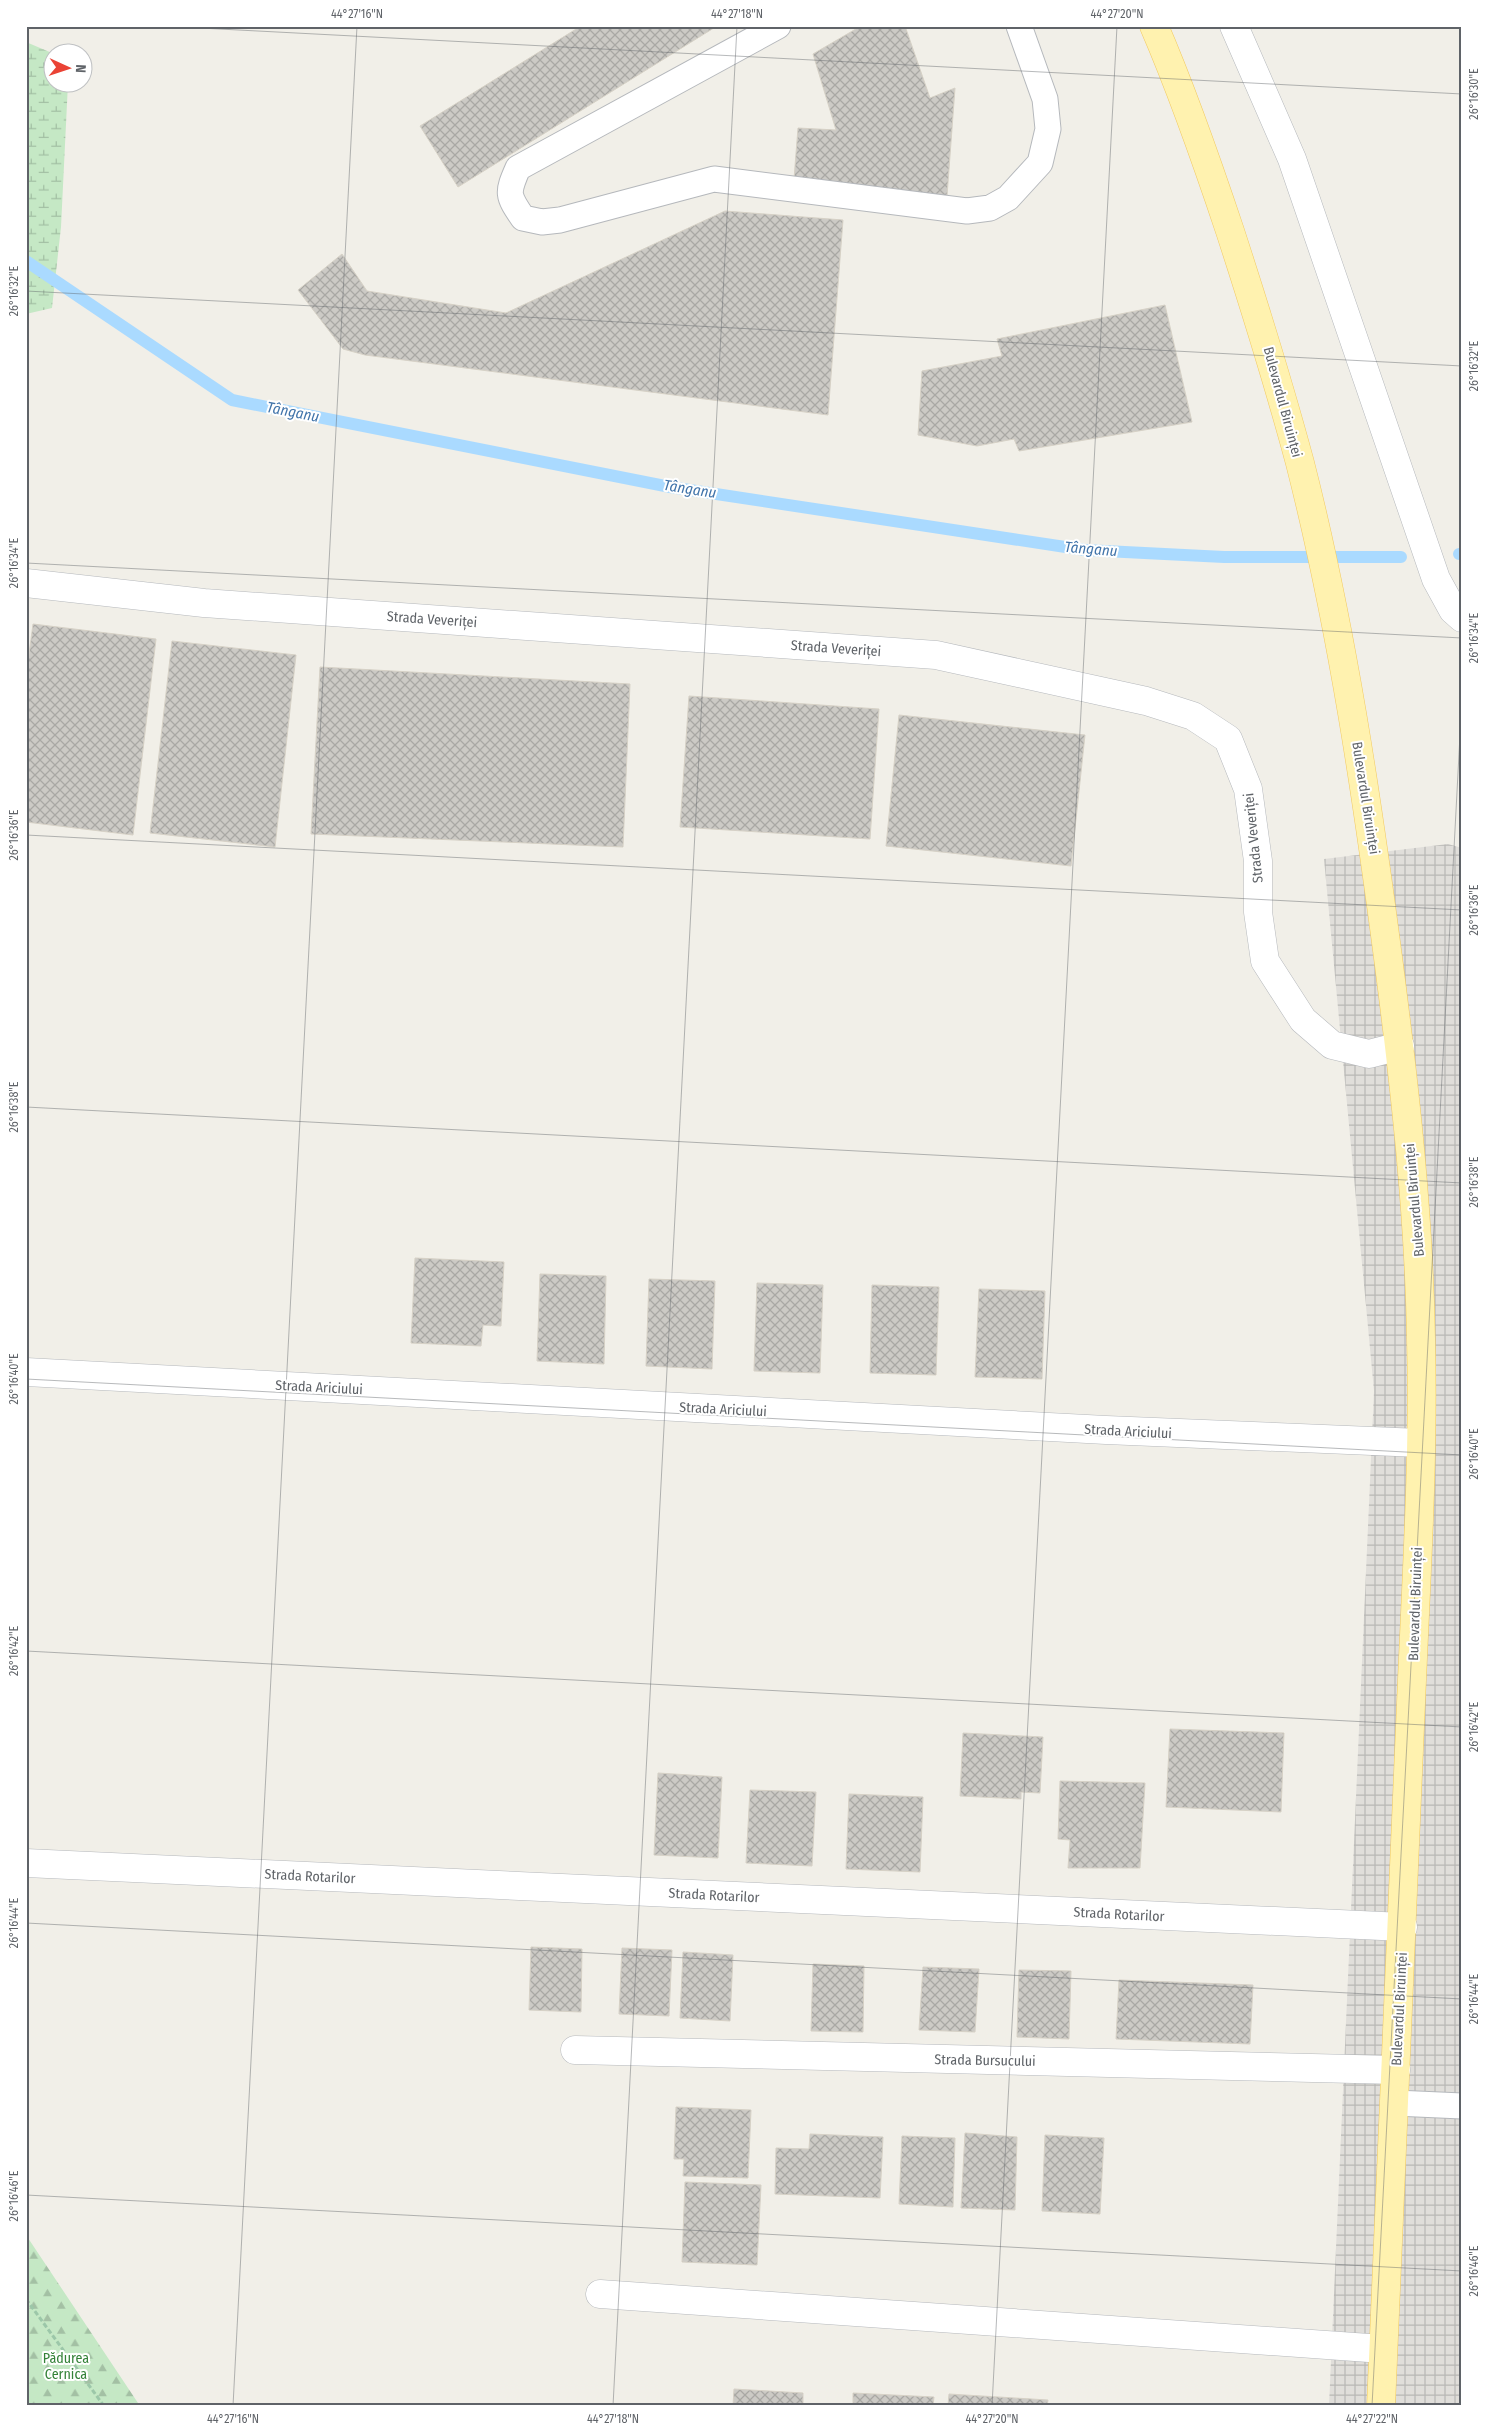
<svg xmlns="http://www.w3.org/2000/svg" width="1488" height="2432" font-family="'Fira Sans Condensed',sans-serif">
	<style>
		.industrial { fill: url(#industrial-grid) }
		.forest { fill: url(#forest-firs) }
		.wetland { fill: url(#wetland-marsh) }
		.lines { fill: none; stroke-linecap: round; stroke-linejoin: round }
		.stream { stroke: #aadaff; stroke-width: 12 }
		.building { fill: url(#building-cross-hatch); stroke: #d6d1c6 }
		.lane-casing { stroke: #b5b8bc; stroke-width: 27 }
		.street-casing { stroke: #b5b8bc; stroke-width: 29 }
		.primary-casing { stroke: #f2c960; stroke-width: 29 }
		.path { stroke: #9cc7a9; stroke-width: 3; stroke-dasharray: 5 2.5; stroke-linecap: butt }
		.lane { stroke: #fff; stroke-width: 25 }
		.street { stroke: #fff; stroke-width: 28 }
		.primary { stroke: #fff2af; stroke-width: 28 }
		.ticks { fill: none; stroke: #5f6368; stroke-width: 1; stroke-opacity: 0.45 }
		.labels { text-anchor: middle; stroke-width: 4; stroke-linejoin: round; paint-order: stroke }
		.street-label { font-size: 14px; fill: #5f6368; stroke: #fff }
		.park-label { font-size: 14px; fill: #348238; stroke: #fff }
		.water-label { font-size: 15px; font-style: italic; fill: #4174aa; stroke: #fff }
		.neatline { fill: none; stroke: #5f6368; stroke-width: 2 }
		.ticks-label { font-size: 12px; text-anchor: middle; fill: #5f6368 }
	</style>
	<defs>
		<pattern id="industrial-grid" width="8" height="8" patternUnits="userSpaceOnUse" patternTransform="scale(1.25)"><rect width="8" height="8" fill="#e0deda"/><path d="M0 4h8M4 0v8" fill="none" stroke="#b9b8b5"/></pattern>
		<pattern id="forest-firs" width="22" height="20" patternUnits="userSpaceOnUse" patternTransform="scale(1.25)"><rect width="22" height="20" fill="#c5e8c5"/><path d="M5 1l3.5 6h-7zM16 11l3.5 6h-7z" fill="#a3c0a4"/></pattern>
		<pattern id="wetland-marsh" width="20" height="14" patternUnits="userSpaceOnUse" patternTransform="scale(1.25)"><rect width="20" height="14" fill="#c5e8c5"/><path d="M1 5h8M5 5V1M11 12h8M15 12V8" fill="none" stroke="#a3c0a4"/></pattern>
		<pattern id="building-cross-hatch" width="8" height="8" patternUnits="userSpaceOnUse" patternTransform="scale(1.25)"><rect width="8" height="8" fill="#cccac5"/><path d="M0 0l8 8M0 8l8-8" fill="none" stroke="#a9a8a4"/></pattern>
	</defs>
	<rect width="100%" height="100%" fill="#f1efe8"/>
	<path class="industrial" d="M1448 844 1462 848V2406H1329L1374 1391 1324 859Z"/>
	<path class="forest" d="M26 2235 140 2406H26Z"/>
	<path class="wetland" d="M26 42 52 53V82L68 83 61 227 52 308 26 314Z"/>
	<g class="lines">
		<path class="stream" d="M26 261 232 400 670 487 1085 550 1224 557H1401
			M1459 554H1462"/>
	</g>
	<path class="building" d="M581 26H717L458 187 420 126Z
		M861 26H905L930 98 955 88 947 196 794 179 798 128 836 130 813 54Z
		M725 211 843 220 828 415 365 355 343 349 298 290 342 254 367 291 506 313Z
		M1165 305 1192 422 1019 451 1014 439 977 446 918 435 922 371 1002 356 997 339Z
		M33 624 156 639 133 835 26 822V677Z
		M172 641 296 655 275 847 150 833Z
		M320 667 630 684 623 847 311 834Z
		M689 696 879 709 870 839 680 827Z
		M899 715 1085 735 1071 866 886 846Z
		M415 1258 504 1262 501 1326 483 1325 481 1346 411 1343Z
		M540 1274 606 1276 604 1364 537 1361Z
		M649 1279 715 1281 712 1369 646 1366Z
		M757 1283 823 1285 820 1373 754 1371Z
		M872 1285 939 1287 936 1375 870 1373Z
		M979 1289 1045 1291 1042 1379 975 1377Z
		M1170 1729 1284 1733 1281 1812 1166 1807Z
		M963 1733 1043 1737 1040 1793 1021 1792V1799L960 1796Z
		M658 1773 722 1777 718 1858 654 1855Z
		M1060 1781 1145 1783 1140 1868H1068L1070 1840 1058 1839Z
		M750 1790 816 1792 812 1866 746 1863Z
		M849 1794 923 1797 920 1872 846 1869Z
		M531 1947 582 1949 581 2012 529 2010Z
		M622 1948 672 1950 669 2016 619 2014Z
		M683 1952 733 1955 730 2021 680 2018Z
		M813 1964 864 1966 863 2032 811 2031Z
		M923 1967 979 1969 975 2032 919 2030Z
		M1019 1970 1071 1971 1069 2039 1017 2037Z
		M1119 1980 1253 1985 1250 2044 1116 2039Z
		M676 2107 751 2110 748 2178 683 2176 684 2159H674Z
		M965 2133 1017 2137 1015 2210 961 2208Z
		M810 2134 883 2137 880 2198 775 2194 776 2148 809 2149Z
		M1045 2135 1104 2138 1100 2214 1042 2211Z
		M902 2136 955 2138 953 2207 899 2204Z
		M685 2182 761 2185 757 2265 682 2262Z
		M734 2389 803 2393V2406H733Z
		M853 2393 934 2397 933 2406H853Z
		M949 2394 1048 2400 1047 2406H948Z"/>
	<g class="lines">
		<g class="lane-casing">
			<path id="lane" d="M778 26 518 168C507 193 507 195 523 218L542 222 560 220 714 179 967 211 990 208 1008 198 1040 163 1048 129 1045 99 1019 26
				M1395 2103 1462 2106"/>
		</g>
		<g class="street-casing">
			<path id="street" d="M1234 26 1292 159 1436 579 1453 610 1462 618
				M26 583 204 603 936 655 1146 701 1193 716 1228 739 1248 789 1258 861V912L1265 961 1303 1020 1332 1045 1369 1054 1400 1046
				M26 1372 1106 1430 1420 1443
				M26 1863 1403 1927
				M575 2050 1396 2070
				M600 2294 1383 2349"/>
		</g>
		<g class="primary-casing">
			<path id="primary" d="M1154 26C1183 93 1207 162 1230 231 1255 308 1279 385 1300 463 1342 628 1367 797 1389 965 1405 1089 1419 1214 1421 1339 1424 1460 1416 1582 1411 1703 1402 1937 1391 2171 1381 2406"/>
		</g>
		<path class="path" d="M26 2299 104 2406"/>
		<use href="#lane" class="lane"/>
		<use href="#street" class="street"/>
		<use href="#primary" class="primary"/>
	</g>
	<path class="ticks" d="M162 26 1462 94M26 291 1462 366M26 563 1462 638M26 835 1462 910M26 1107 1462 1183M26 1379 1462 1455M26 1651 1462 1727M26 1923 1462 1999M26 2195 1462 2271M233 2406 357 26M613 2406 737 26M992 2406 1117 26M1372 2406 1462 697"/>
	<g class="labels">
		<g class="street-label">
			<text transform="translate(1283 402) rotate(75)" y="5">Bulevardul Biruinței</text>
			<text transform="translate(432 619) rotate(4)" y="5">Strada Veveriței</text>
			<text transform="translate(836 648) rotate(4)" y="5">Strada Veveriței</text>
			<text transform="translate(1366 798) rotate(81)" y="5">Bulevardul Biruinței</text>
			<text transform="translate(1253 838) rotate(-96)" y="5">Strada Veveriței</text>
			<text transform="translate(1414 1200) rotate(-95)" y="5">Bulevardul Biruinței</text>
			<text transform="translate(319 1387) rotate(3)" y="5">Strada Ariciului</text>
			<text transform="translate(723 1409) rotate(3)" y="5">Strada Ariciului</text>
			<text transform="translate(1128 1431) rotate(3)" y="5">Strada Ariciului</text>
			<text transform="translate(1415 1604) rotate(-88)" y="5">Bulevardul Biruinței</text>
			<text transform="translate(310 1876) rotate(3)" y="5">Strada Rotarilor</text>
			<text transform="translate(714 1895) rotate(3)" y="5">Strada Rotarilor</text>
			<text transform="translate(1119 1914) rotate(3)" y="5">Strada Rotarilor</text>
			<text transform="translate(1399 2009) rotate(-87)" y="5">Bulevardul Biruinței</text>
			<text transform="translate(985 2060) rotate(1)" y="5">Strada Bursucului</text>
		</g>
		<g class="park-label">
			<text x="66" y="2363">Pădurea<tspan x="66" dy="16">Cernica</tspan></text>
		</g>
		<g class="water-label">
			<text transform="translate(293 412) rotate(11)" y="5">Tânganu</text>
			<text transform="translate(690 489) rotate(9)" y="5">Tânganu</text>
			<text transform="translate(1091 549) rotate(5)" y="5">Tânganu</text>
		</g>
	</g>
	<rect width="1488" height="2432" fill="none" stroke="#ffffff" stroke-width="55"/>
	<g transform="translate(68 68) rotate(93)"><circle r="24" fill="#ffffff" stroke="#bfc1c3"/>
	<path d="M0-4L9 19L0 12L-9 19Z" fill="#ea4335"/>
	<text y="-8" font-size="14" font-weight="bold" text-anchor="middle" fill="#5f6368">N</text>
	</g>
	<rect x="28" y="28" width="1432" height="2376" class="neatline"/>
	<g class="ticks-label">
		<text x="357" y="18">44°27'16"N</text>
		<text x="737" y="18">44°27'18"N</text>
		<text x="1117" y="18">44°27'20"N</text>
		<text transform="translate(1474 94) rotate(-90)" y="4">26°16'30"E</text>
		<text transform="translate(14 291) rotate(-90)" y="4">26°16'32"E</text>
		<text transform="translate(1474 366) rotate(-90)" y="4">26°16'32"E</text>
		<text transform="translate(14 563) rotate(-90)" y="4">26°16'34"E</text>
		<text transform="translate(1474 638) rotate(-90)" y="4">26°16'34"E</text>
		<text transform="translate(14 835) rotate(-90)" y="4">26°16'36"E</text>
		<text transform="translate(1474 910) rotate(-90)" y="4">26°16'36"E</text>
		<text transform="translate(14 1107) rotate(-90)" y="4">26°16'38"E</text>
		<text transform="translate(1474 1182) rotate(-90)" y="4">26°16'38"E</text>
		<text transform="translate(14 1379) rotate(-90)" y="4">26°16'40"E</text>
		<text transform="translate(1474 1454) rotate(-90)" y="4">26°16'40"E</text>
		<text transform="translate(14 1651) rotate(-90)" y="4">26°16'42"E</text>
		<text transform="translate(1474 1727) rotate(-90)" y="4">26°16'42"E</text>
		<text transform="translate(14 1923) rotate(-90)" y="4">26°16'44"E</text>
		<text transform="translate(1474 1999) rotate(-90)" y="4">26°16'44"E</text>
		<text transform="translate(14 2196) rotate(-90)" y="4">26°16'46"E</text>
		<text transform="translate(1474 2271) rotate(-90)" y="4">26°16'46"E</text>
		<text x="233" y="2423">44°27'16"N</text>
		<text x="613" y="2423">44°27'18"N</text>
		<text x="992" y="2423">44°27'20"N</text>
		<text x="1372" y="2423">44°27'22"N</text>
	</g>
</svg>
